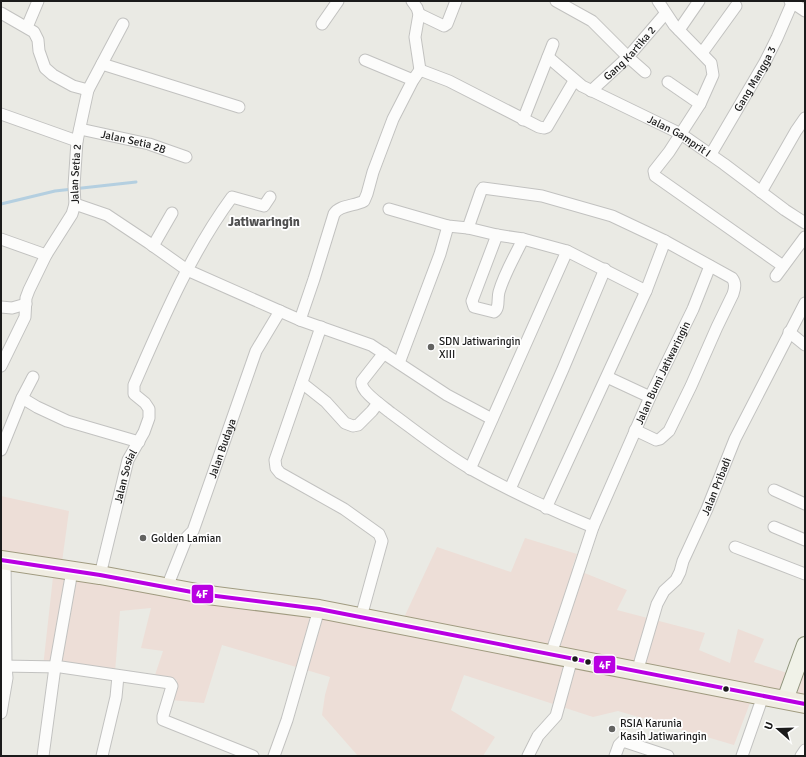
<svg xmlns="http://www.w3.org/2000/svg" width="806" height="757" font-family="Signika,sans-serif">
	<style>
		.commercial { fill: #edded7 }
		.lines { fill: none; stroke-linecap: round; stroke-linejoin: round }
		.stream { stroke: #b4cfe0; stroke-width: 3 }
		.street-casing { stroke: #c2c2c0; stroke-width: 13 }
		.secondary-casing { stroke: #8e947c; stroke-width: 18 }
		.primary-casing { stroke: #a09b80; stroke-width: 20 }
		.street { stroke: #fcfcfb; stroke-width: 11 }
		.secondary { stroke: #f0f2e8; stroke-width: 16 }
		.primary { stroke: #f0ede2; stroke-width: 18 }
		.bus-1-casing { stroke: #fff; stroke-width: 7 }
		.bus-1 { stroke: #b900e2; stroke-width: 4 }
		.poi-dot { fill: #636361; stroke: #fff; stroke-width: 1.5 }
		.bus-dot { fill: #1b1b1b; stroke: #fff; stroke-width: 1.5 }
		.labels { text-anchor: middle; stroke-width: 3.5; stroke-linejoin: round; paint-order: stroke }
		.street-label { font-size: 11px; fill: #1b1b1b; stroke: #fff }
		.poi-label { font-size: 11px; fill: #1b1b1b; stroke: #fff; text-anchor: start }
		.quarter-label { font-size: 13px; font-weight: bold; fill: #4e4e4e; stroke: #fff }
		.line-badge { stroke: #fff; stroke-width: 1.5 }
		.badge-label { font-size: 11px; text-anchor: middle; font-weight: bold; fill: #fff }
	</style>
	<rect width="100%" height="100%" fill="#eaeae4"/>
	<path class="commercial" d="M1 496 69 511 61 569 401 624 437 547 511 572 525 538 577 554 572 568 627 590 617 610 705 633 699 650 730 663 738 629 764 639 754 662 790 674 805 652V712L750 703 734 745 618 711 593 717 464 675 451 710 495 737 483 756H358L322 715 325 695 330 677 222 645 204 703 171 700 177 680 155 675 163 651 141 648 151 608 120 611 115 672 43 667 54 568 5 560 1 628Z"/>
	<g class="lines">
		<path class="stream" d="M1 204 55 191 136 182"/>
		<g class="street-casing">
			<g id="street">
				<path d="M412 1 417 8 419 14 415 37 420 70"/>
				<path d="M556 1 592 21 628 57 645 72"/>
				<path d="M658 1 674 25 711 63 713 75 700 104 669 152 654 171 655 176 783 266"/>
				<path d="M790 1 805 11"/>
				<path d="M1 13 34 32 38 40 39 51 45 68 53 75 73 86 88 90"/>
				<path d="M419 14 444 26 447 24 456 1"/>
				<path d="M322 24 338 1"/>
				<path d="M27 27 38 1"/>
				<path d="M679 30 699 1"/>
				<path d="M702 53 736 6"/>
				<path id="s1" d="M548 57 582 86 681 134 724 164 785 210 805 223"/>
				<path d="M365 60 413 80"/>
				<path d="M102 64 239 107"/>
				<path d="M420 70 449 81 539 127 544 128 547 127 574 81"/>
				<path d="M668 82 700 104"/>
				<path id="s2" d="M591 91 628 57 665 14"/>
				<path d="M1 114 77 141"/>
				<path d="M523 120 553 44"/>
				<path id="s3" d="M80 129 149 144 186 157"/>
				<path id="s4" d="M711 154 765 62 777 38 793 1"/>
				<path d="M761 192 796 131 805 118"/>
				<path d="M75 204 107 215 149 243 187 270 300 320 371 345 447 395 492 419"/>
				<path d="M389 209 448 226 468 228 497 235 523 239 567 251 646 291 665 241"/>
				<path d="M468 228 481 191 483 188 542 196 612 216 665 241 732 278C736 283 735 288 733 294L717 327 691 386 669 431 660 439 656 440 635 430"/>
				<path d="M497 235 472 301 474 307 494 312C500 308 497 299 499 292 504 274 515 256 523 239"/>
				<path d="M1 239 46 255"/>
				<path d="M153 246 172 213"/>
				<path d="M776 276 805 237"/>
				<path d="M1 307 12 308 26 304"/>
				<path d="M300 320 314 279 334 214C339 205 355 206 364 201L367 194 373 172 393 119 413 80 420 70"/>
				<path d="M321 327 275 460 276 468 280 473 344 509 379 534 382 541 361 617"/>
				<path d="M789 332 805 345"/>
				<path d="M384 353 362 381C359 391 384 407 391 413 417 432 443 453 471 469 510 491 551 510 593 527"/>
				<path d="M399 363 440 254 448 226"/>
				<path id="s5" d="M1 366 25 317 26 298 29 290 46 255 72 214 75 204 74 186 77 141 88 90 123 24"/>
				<path d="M607 377 650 397"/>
				<path d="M302 383 326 402 345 423 353 426 358 425 372 411 378 403"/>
				<path d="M22 398 37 407 67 421 139 442"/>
				<path d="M1 450 22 398 33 377"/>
				<path d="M470 469 567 251"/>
				<path d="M510 489 563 369 605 269"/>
				<path d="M774 490 805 504"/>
				<path d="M546 508 646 291"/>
				<path d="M774 527 805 540"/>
				<path d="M735 547 805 574"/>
				<path id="s6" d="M100 575 128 460 144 432 149 418V409L145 403 134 394V385C162 321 190 254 232 197L264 206 270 197"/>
				<path id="s7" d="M167 587 187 537 193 531 256 351 280 311"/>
				<path id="s8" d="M551 654 593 527 650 397 693 309 710 266"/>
				<path d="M1 666 61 667 170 683 172 686 163 716V720L253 756"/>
				<path id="s9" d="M637 672 657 604 664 591 676 580 680 572 683 561 707 509 735 439 805 303"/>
				<path d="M1 713 7 678 6 666 5 560"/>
				<path d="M43 756 55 667 72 571"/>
				<path d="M102 756 116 697 118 676"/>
				<path d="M274 756 287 720 319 609"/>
				<path d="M528 756 538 736 556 716 572 658"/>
				<path d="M615 756 619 745 623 741 668 756"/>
				<path d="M742 756 763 696"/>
				<path d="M801 756 805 750"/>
			</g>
		</g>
		<g class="secondary-casing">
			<path id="secondary" d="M785 700 805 645"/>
		</g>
		<g class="primary-casing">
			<path id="primary" d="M1 560 100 575 208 595 319 609 805 704"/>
		</g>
		<use href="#street" class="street"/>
		<use href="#secondary" class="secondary"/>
		<use href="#primary" class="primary"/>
		<g class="bus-1-casing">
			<path id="bus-1" d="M1 560 100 575 208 595 319 609 805 704"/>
		</g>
		<use href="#bus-1" class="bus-1"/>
	</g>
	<g class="poi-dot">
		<circle cx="431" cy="347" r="4"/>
		<circle cx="143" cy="538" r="4"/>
		<circle cx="612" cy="729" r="4"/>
	</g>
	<g class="bus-dot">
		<circle cx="575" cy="659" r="3.5"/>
		<circle cx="588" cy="662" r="3.5"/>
		<circle cx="726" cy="689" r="3.5"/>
	</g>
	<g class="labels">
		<g class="street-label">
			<text dy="4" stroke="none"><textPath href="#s2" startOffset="54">Gang Kartika 2</textPath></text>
			<text dy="4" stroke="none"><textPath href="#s4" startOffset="87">Gang Mangga 3</textPath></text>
			<text dy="4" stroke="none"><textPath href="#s1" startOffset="154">Jalan Gamprit I</textPath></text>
			<text dy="4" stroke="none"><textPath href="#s3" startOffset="55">Jalan Setia 2B</textPath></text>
			<text dy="4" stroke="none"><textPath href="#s5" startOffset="210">Jalan Setia 2</textPath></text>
			<text dy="4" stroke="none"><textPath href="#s8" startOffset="303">Jalan Bumi Jatiwaringin</textPath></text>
			<text dy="4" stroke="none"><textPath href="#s7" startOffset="150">Jalan Budaya</textPath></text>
			<text dy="4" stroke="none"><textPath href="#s6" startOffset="102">Jalan Sosial</textPath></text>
			<text dy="4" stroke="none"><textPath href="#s9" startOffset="204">Jalan Pribadi</textPath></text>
		</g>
		<g class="poi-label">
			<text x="439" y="345">SDN Jatiwaringin<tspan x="439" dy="13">XIII</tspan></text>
			<text x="151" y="542">Golden Lamian</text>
			<text x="620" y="727">RSIA Karunia<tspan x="620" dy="13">Kasih Jatiwaringin</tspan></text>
		</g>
		<g class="quarter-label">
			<text x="264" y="226">Jatiwaringin</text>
		</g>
	</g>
	<g class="line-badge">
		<rect x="191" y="584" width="23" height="20" rx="4" fill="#b900e2"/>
		<rect x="593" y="655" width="23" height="19" rx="4" fill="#b900e2"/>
	</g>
	<g class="badge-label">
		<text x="202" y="598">4F</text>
		<text x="605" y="669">4F</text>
	</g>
	<rect width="806" height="757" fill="none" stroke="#1b1b1b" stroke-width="4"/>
	<g transform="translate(778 729) rotate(290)" stroke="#ffffff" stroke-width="3" paint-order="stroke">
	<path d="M0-3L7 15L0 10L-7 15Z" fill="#1b1b1b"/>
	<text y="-6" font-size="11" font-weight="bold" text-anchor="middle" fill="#1b1b1b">U</text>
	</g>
</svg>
